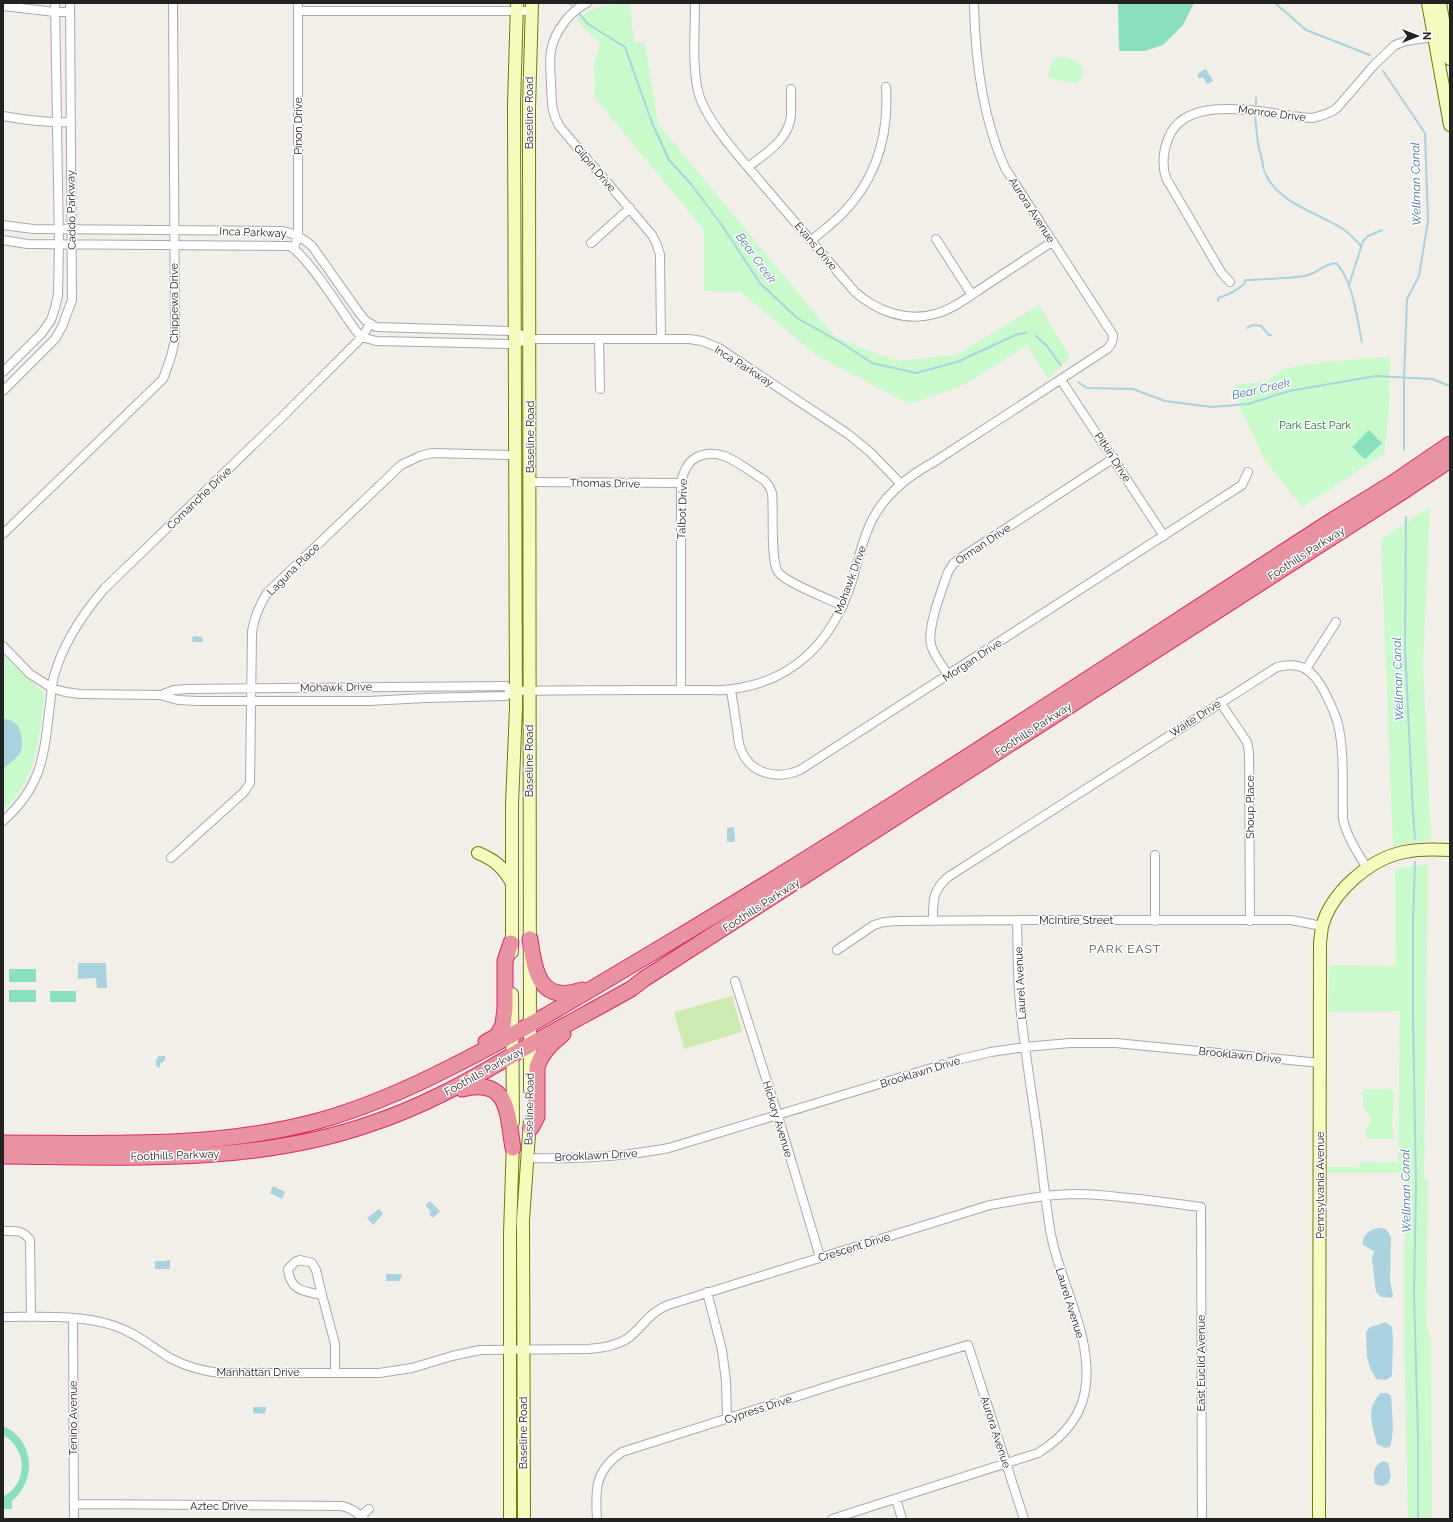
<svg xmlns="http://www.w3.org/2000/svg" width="1453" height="1522" font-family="Raleway,sans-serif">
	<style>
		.grass { fill: #cdebb0 }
		.park { fill: #c8facc }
		.pitch { fill: #88e0be }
		.water { fill: #aad3df }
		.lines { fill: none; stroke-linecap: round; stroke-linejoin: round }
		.stream { stroke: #aad3df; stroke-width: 2 }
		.street-casing { stroke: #a9a9a9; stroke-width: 10 }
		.secondary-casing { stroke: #707d05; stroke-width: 14 }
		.highway-casing { stroke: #dc2a67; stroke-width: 17 }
		.street { stroke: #fff; stroke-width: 8 }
		.secondary { stroke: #f7fabf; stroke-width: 12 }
		.highway { stroke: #e892a2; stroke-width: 15 }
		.labels { text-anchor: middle; stroke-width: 3; stroke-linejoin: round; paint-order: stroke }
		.street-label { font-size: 11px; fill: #222; stroke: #fff }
		.park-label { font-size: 11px; fill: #0c8416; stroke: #fff }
		.water-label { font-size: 12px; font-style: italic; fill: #4a7aab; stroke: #fff }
		.neighbourhood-label { font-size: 12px; letter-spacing: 1px; fill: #555; stroke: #fff }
	</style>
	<rect width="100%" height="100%" fill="#f2efe9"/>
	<path class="grass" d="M732 996 742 1032 684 1049 674 1012Z"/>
	<path class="park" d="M630 4 634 42 645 43 658 124 835 337 896 361 956 355 1039 305 1070 357 1048 379 1027 345 966 384 910 404 817 356 741 292 704 291V230L595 98 594 64 600 44 576 20C595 4 606 5 630 4Z
		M1067 57C1071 61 1077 60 1081 65 1085 70 1084 82 1076 83 1071 84 1050 79 1048 76L1053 58Z
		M1390 357 1389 408 1384 454 1302 507 1264 459 1241 410 1235 385 1267 381 1283 369 1301 365 1367 358Z
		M1430 507 1423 664 1431 840 1393 846 1381 539Z
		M3 655 44 693V696C39 737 37 782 3 810Z
		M1428 864 1424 1179 1428 1180 1426 1327 1431 1336 1432 1519H1408L1404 1328 1405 1173H1327V1167H1359V1163L1398 1162 1400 1011 1328 1012 1329 965 1396 966 1395 869Z
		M1366 1089H1391L1394 1093 1392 1123 1394 1139H1366V1129L1371 1122V1117L1363 1107V1092Z"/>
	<path class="pitch" d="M1118 3H1194L1183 25 1163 45 1144 51H1119Z
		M1369 430 1382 443 1365 459 1352 447Z
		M9 969H36V982H9Z
		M9 990H36V1002H9Z
		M50 991H76V1002H50Z
		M3 1426C35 1440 37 1480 12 1501V1509H3V1497C28 1483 28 1449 3 1435Z"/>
	<path class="water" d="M1206 69 1213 81 1207 84 1203 77 1199 79 1197 74Z
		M193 636 202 637 203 642H193L192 640Z
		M3 719C7 719 12 720 15 723 22 729 24 745 20 753 16 759 8 764 3 769Z
		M734 827 735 842H727V828Z
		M78 963H106L107 988H97L96 978 78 979Z
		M158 1056H165V1061H163V1063H160V1068L156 1066V1059L158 1058Z
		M273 1186 285 1192 282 1199 270 1193Z
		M430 1201 440 1211 433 1218 429 1214 431 1212 425 1205Z
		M379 1209 383 1214 373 1225 367 1218Z
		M1380 1228 1386 1229 1391 1237 1390 1281 1393 1295 1392 1298 1381 1297 1376 1292 1372 1259 1374 1251 1363 1245C1362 1234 1370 1229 1380 1228Z
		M167 1260H170V1269H155V1261H166Z
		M386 1274H402L400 1281H386Z
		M1386 1322 1392 1327 1393 1338 1392 1376 1386 1380 1376 1379 1370 1368 1367 1357 1366 1332 1370 1327Z
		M1381 1393H1387L1391 1396C1392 1413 1395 1432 1390 1447L1385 1448 1377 1444C1372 1424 1365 1409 1381 1393Z
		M253 1407H266L265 1414 253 1413Z
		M1383 1461 1388 1463 1391 1476 1388 1484 1382 1486 1375 1484C1373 1473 1373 1466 1383 1461Z"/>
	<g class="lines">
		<path class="stream" d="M569 3 574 8
			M1275 3 1306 30 1370 55
			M577 11 588 24 625 47 652 123 669 160 691 184 721 224 760 283 797 318 840 342 872 363 916 373 957 362 1018 334 1026 333
			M1383 71 1425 133 1428 221 1419 276 1407 299 1404 378V450
			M1256 104V98
			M1255 116 1258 144 1263 164C1262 168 1265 171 1266 175 1280 204 1318 213 1343 229 1350 234 1356 240 1361 246
			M1349 285 1363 241 1368 236 1382 230
			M1218 301V298C1228 295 1237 291 1245 283V280C1265 279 1285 279 1304 276 1317 274 1325 263 1336 263 1353 280 1357 319 1362 342
			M1247 328 1252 325 1261 326 1269 335H1271
			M1036 336 1047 346 1061 366
			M1078 382 1087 388 1133 389 1165 401 1212 407 1248 404 1289 391 1376 376 1432 379 1450 386
			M1406 517 1405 648 1413 813 1415 839
			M1415 862 1413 921V1016L1416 1186 1414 1293 1418 1436V1519"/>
		<g class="street-casing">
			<path id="street" d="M587 3C570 11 554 32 551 51 549 62 551 74 551 85 552 101 551 113 560 127L652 235 657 245 660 255 661 338
				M695 3C695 30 692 65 698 91 705 121 744 162 764 186 794 221 825 257 855 292 877 311 905 322 935 314 954 309 971 295 988 284 1009 270 1031 256 1052 242
				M3 6 55 12H70
				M298 11H531
				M3 116C25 120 48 123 70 122
				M748 167C766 153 789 140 791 115 791 106 791 98 791 89
				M3 225 33 229 282 231C294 233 303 238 312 246L360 314 365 320 376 327 514 331 530 339
				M936 239 972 295
				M3 240 27 244 289 246C305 252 343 313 356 331L362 337 376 341 514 344 530 339H689L702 341 719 348 848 434 870 452 900 483
				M811 241C821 232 832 224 841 215 876 180 889 135 886 87
				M591 243 630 208
				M294 248 298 236V3
				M1230 282 1221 272 1166 178C1162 166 1163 151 1168 139 1186 89 1274 116 1312 118 1322 116 1329 114 1337 108L1374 65 1395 45 1406 41 1433 37 1437 33
				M599 339 600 389
				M3 372 41 334 51 320 55 308 58 295 59 244 55 3
				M1061 380 1164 536
				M3 391 55 339 62 327 72 300 70 3
				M530 482 681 483
				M3 534 163 379C169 363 175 348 175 331L173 3
				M3 646 30 674 52 688 65 692 80 694 160 695 178 700 197 701H369L425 698 506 696 511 691C557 690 604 690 650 690 668 690 686 690 704 690 713 690 723 691 732 689 795 681 833 640 852 581 857 564 861 546 868 529 880 498 906 477 934 462L1107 349C1112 344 1113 341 1113 335L1005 168C982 117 975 59 974 3
				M1306 669 1336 622
				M948 675C942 665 934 656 931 645 927 627 942 590 948 572L953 564 962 557 1114 458
				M681 690V483C683 473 687 462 697 457 722 445 743 468 764 480L769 486 772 493C774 511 770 560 778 572 786 583 829 599 843 606
				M731 690C733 703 735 716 737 729 738 735 738 742 740 747 749 774 776 780 800 770L1242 485 1248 472
				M161 695 174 690 187 689 506 686 511 691
				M1220 702 1247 742 1249 752 1250 921
				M3 821C40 788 44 759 49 712 51 700 51 687 54 676 63 643 82 615 104 589L280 419 362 337 370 324
				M1155 855V921
				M171 858 244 792 250 783 252 632C254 617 259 606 267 593L401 465 420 456 432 453 515 455
				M933 921C933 901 932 891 948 877L1277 667C1301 661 1313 670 1324 691 1329 701 1335 712 1338 724 1345 755 1342 787 1343 819 1347 837 1357 852 1367 868
				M837 950 874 925 884 922 897 921 1017 920H1291L1322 926
				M735 981 778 1116 820 1257
				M528 1158C575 1159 622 1157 669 1148L961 1059 991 1052 1025 1047 1070 1043H1116L1320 1063
				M5 1231C16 1231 23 1230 30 1240L31 1317
				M300 1260 312 1263 316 1270 322 1295C304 1291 290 1291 288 1269L295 1262Z
				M707 1292 722 1350 726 1381 727 1419
				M322 1295 335 1344V1372
				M3 1317C40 1317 79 1314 115 1326 136 1333 152 1347 170 1358 185 1366 203 1371 220 1373H379L412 1368 452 1356 480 1350 588 1349C603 1348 621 1345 632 1335 644 1324 652 1311 668 1305L990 1205C1019 1200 1048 1194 1078 1194 1119 1195 1160 1202 1201 1207L1202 1519
				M73 1318 74 1519
				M896 1499 902 1519
				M74 1504 342 1506C351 1508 357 1512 364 1519
				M361 1516 369 1509
				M597 1519C595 1489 595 1470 622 1452L842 1382 968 1345 1024 1519
				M832 1519 1038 1453C1064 1437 1083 1416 1086 1384 1091 1333 1061 1285 1051 1235 1045 1200 1042 1165 1037 1130 1031 1088 1024 1046 1020 1004 1017 976 1018 948 1017 920"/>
		</g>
		<g class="secondary-casing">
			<path id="secondary" d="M1428 3 1450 125
				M1440 3 1450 59
				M478 853C495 860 503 867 512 883
				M512 952V804L516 708 514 105 517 3
				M512 994 513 1122
				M530 1090 529 108 532 3
				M510 1519V1234L513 1140
				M524 1519 523 1220 530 1120
				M1319 1519 1320 942C1321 937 1321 932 1322 927 1331 892 1370 859 1404 852 1418 849 1435 849 1450 850"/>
		</g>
		<g class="highway-casing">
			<path id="highway" d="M530 939C535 972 539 1004 582 990
				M486 1042 497 1036 503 1025 505 1008V961L511 943
				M462 1089C510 1077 507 1114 513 1148
				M531 1128 537 1117V1067C542 1052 551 1044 563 1034
				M3 1143C110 1143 214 1149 318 1121 365 1108 408 1089 451 1067 525 1030 596 986 667 944 894 808 1114 661 1336 518L1393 483 1450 444
				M3 1156C125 1157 253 1165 370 1124 422 1107 467 1082 514 1054 552 1032 592 1011 631 989L644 979 1399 494 1450 460"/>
		</g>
		<use href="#street" class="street"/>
		<use href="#secondary" class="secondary"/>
		<use href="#highway" class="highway"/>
	</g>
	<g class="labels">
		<g class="street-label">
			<text transform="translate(529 113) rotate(-90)" y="4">Baseline Road</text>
			<text transform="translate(1272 113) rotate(7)" y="4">Monroe Drive</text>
			<text transform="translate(298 126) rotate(-90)" y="4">Pinon Drive</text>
			<text transform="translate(595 168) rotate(50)" y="4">Gilpin Drive</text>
			<text transform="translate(71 210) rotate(-91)" y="4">Caddo Parkway</text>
			<text transform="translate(1032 210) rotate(57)" y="4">Aurora Avenue</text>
			<text transform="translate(253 232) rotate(2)" y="4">Inca Parkway</text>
			<text transform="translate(816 246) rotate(50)" y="4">Evans Drive</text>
			<text transform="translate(174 303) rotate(-90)" y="4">Chippewa Drive</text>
			<text transform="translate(744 366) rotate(32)" y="4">Inca Parkway</text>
			<text transform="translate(530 437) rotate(-90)" y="4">Baseline Road</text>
			<text transform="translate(1113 457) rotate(57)" y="4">Pitkin Drive</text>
			<text transform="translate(605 483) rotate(1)" y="4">Thomas Drive</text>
			<text transform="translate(199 498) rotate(-44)" y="4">Comanche Drive</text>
			<text transform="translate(682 509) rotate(-88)" y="4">Talbot Drive</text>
			<text transform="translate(983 544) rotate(-34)" y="4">Orman Drive</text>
			<text transform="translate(1306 553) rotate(-33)" y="4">Foothills Parkway</text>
			<text transform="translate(293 569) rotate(-45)" y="4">Laguna Place</text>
			<text transform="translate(850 580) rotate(-70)" y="4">Mohawk Drive</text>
			<text transform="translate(972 660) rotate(-33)" y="4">Morgan Drive</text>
			<text transform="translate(336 687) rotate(-1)" y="4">Mohawk Drive</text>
			<text transform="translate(1195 718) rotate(-33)" y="4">Waite Drive</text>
			<text transform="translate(1033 729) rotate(-33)" y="4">Foothills Parkway</text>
			<text transform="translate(529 761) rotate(-90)" y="4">Baseline Road</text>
			<text transform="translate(1250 807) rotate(-90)" y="4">Shoup Place</text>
			<text transform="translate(761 905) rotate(-33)" y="4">Foothills Parkway</text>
			<text x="1076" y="924">McIntire Street</text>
			<text transform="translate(1020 983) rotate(-93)" y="4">Laurel Avenue</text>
			<text transform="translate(1240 1055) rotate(6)" y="4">Brooklawn Drive</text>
			<text transform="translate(484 1071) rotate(-29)" y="4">Foothills Parkway</text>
			<text transform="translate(920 1072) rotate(-17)" y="4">Brooklawn Drive</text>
			<text transform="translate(529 1109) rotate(-89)" y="4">Baseline Road</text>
			<text transform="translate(778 1119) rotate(73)" y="4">Hickory Avenue</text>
			<text transform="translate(175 1155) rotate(-2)" y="4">Foothills Parkway</text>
			<text transform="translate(596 1155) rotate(-3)" y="4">Brooklawn Drive</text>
			<text transform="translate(1320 1185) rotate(-90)" y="4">Pennsylvania Avenue</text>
			<text transform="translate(854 1247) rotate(-17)" y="4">Crescent Drive</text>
			<text transform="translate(1070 1303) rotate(73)" y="4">Laurel Avenue</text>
			<text transform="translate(1201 1363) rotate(-90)" y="4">East Euclid Avenue</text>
			<text x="258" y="1376">Manhattan Drive</text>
			<text transform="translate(758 1409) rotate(-18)" y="4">Cypress Drive</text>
			<text transform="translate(73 1418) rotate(-90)" y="4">Tenino Avenue</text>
			<text transform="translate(996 1432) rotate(72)" y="4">Aurora Avenue</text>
			<text transform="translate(523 1433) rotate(-90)" y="4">Baseline Road</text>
			<text x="219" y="1510">Aztec Drive</text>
		</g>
		<g class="park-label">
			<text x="1315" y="429">Park East Park</text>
		</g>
		<g class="water-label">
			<text transform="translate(1416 184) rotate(-91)" y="4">Wellman Canal</text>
			<text transform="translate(756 258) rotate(54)" y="4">Bear Creek</text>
			<text transform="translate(1261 389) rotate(-13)" y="4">Bear Creek</text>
			<text transform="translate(1398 679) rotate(-92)" y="4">Wellman Canal</text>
			<text transform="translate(1406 1191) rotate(-91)" y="4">Wellman Canal</text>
		</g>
		<g class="neighbourhood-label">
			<text x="1125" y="953">PARK EAST</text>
		</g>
	</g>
	<rect width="1453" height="1522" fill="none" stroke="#222222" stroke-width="8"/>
	<g transform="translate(1417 36) rotate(90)" stroke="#ffffff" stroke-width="3" paint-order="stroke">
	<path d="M0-3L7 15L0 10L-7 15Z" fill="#222222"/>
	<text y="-6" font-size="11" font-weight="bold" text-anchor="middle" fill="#222222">N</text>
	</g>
</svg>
